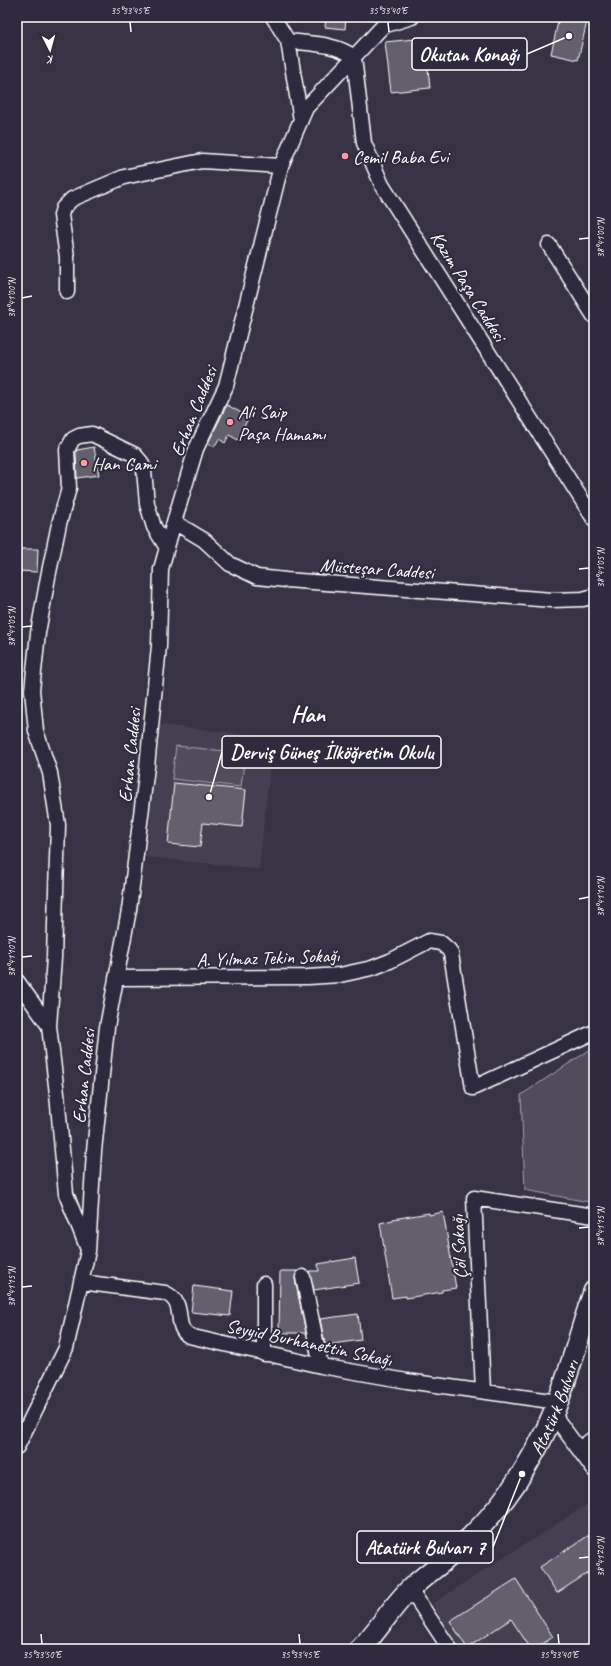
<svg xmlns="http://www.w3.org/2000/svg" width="611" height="1666" font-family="Caveat,sans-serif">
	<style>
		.built { fill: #444051 }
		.green { fill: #514c5c; stroke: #a8a6ae }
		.building { fill: #635f6d; stroke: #fff }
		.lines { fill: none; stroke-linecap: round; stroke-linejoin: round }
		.street-casing { stroke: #fff; stroke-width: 17 }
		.secondary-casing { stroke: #fff; stroke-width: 23 }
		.street { stroke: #2f2a3d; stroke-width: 14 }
		.secondary { stroke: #2f2a3d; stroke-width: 20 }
		.ticks { fill: none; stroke: #fff; stroke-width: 1.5 }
		.poi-dot { fill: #ff9aa2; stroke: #2f2a3d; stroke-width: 1.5 }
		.labels { text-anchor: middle; stroke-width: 4; stroke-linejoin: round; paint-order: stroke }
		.poi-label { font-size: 19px; fill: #fff; stroke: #2f2a3d; text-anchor: start }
		.street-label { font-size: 19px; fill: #fff; stroke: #2f2a3d }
		.district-label { font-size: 23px; font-weight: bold; fill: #fff; stroke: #2f2a3d }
		.leader { fill: none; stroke: #fff; stroke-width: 1.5 }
		.callout-dot { fill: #fff; stroke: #2f2a3d; stroke-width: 1.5 }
		.callout { fill: #2f2a3d; stroke: #fff; stroke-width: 1.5 }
		.callout-label { font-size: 20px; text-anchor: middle; font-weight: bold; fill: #fff }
		.neatline { fill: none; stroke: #fff; stroke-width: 1.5 }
		.ticks-label { font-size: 10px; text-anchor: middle; fill: #fff }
	</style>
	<rect width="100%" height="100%" fill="#373345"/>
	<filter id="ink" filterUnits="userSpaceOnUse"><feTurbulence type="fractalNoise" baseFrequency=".025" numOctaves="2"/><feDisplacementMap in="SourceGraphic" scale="8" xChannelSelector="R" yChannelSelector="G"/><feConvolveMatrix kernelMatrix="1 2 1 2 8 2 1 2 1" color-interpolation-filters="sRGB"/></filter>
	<g filter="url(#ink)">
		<path class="built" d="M160 725 273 737 259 869 146 857Z
			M594 1500V1649H461L432 1604Z"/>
		<path class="green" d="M176 746 245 753 241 787 172 779Z
			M594 1047V1203L525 1190 521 1095Z"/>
		<path class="building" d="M326 17H346L345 29 325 27Z
			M559 17H588L578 60 551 54Z
			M425 38 430 88 391 92 385 42Z
			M227 405 249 417 243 428 245 429 238 440 229 435 225 443 219 439 214 447 208 443Z
			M94 447 99 475 77 478 76 452 77 450Z
			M19 549H38L37 572 18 571Z
			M174 783 246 790 242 827 203 823 200 847 168 844Z
			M443 1212 456 1288 442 1290V1292L406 1298V1296L392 1298 380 1223 393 1220V1219L429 1213V1215Z
			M355 1258 359 1283 314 1290 309 1271H319L318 1264Z
			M280 1271H297L295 1279 306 1333H279Z
			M194 1286 233 1291 230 1316 191 1312Z
			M358 1314 361 1340 325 1345 320 1319Z
			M594 1532V1569L557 1593 540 1567Z
			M516 1579 553 1637 535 1649H531L511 1619 467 1648 450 1621Z"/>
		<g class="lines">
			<g class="street-casing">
				<path id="street" d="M273 17 288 41 301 120
					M288 41C311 44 335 43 354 57L364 143 382 185 594 519
					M549 245 594 316
					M67 292V257L61 215 63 208 72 199 124 177 202 161 281 166
					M174 522 204 540 230 564 257 577 286 580 552 600 583 599 594 596
					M116 978 308 977 340 975 372 968 390 961 429 941 441 943 449 950 451 954 473 1088 594 1032
					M17 981 49 1026
					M87 1247 66 1194 57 1094 49 1026 54 958 58 825 50 773 36 731 32 690 38 633 48 577 59 524 69 488 67 450 73 439 79 436 92 434 135 455 141 462 144 470 147 504 154 527 167 548
					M303 1277 321 1366
					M81 1282 165 1293C188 1303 172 1326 189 1336L321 1366 407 1381 558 1402
					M264 1354V1284
					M483 1391 474 1198 594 1216
					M553 1414 594 1470
					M17 1447 66 1348 88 1251 94 1151 107 1027 129 910 147 767 159 646 161 569 174 522 196 449 226 386 281 166 306 108 383 26 412 17
					M579 1449 594 1438
					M410 1589 450 1649"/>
			</g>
			<g class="secondary-casing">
				<g id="secondary">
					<path id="s1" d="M360 1649C379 1630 392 1606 411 1588 426 1574 444 1562 459 1548 489 1521 515 1488 534 1453 563 1403 575 1345 594 1291"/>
				</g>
			</g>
			<use href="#street" class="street"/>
			<use href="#secondary" class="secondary"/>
		</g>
	</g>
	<path class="ticks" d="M130 22 131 32M388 22 389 32M579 239 589 238M22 298 32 296M579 569 589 568M22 627 32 626M579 899 589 897M22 957 32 956M579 1228 589 1227M22 1287 32 1286M579 1558 589 1557M41 1634 42 1644M299 1634 300 1644M558 1634 559 1644"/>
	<g class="poi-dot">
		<circle cx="345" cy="156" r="4"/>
		<circle cx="230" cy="422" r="4"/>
		<circle cx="84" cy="463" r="4"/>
	</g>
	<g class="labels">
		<g class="poi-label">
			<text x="353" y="163">Cemil Baba Evi</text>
			<text x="238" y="418">Ali Saip<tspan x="238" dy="22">Paşa Hamamı</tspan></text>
			<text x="92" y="470">Han Cami</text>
		</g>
		<g class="street-label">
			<text transform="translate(469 286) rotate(58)" y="7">Kazım Paşa Caddesi</text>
			<text transform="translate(193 411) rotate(-68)" y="7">Erhan Caddesi</text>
			<text transform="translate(377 568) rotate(4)" y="7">Müsteşar Caddesi</text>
			<text transform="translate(129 755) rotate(-84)" y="7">Erhan Caddesi</text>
			<text transform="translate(268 957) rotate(-2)" y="7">A. Yılmaz Tekin Sokağı</text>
			<text transform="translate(83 1076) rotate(-84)" y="7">Erhan Caddesi</text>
			<text transform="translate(458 1247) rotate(-93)" y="7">Çöl Sokağı</text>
			<text transform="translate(309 1342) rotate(12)" y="7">Seyyid Burhanettin Sokağı</text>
			<text dy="7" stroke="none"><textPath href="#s1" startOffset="314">Atatürk Bulvarı</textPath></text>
		</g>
		<g class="district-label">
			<text x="308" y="722">Han</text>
		</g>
	</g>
	<path class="leader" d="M569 36L527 54M209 797L222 752M522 1474L493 1547"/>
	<g class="callout-dot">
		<circle cx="569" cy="36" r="4"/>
		<circle cx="209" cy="797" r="4"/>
		<circle cx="522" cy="1474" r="4"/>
	</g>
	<g class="callout">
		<rect x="412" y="38" width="115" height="32" rx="4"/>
		<rect x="222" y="736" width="219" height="32" rx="4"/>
		<rect x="357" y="1531" width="136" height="32" rx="4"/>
	</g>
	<g class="callout-label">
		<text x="469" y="61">Okutan Konağı</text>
		<text x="332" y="759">Derviş Güneş İlköğretim Okulu</text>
		<text x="425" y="1554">Atatürk Bulvarı 7</text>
	</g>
	<rect width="611" height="1666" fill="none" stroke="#2f2a3d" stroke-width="44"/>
	<g transform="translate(50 50) rotate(174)" stroke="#2f2a3d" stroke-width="3" paint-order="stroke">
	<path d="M0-3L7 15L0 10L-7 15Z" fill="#ffffff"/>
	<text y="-6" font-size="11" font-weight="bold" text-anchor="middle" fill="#ffffff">K</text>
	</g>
	<rect x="22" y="22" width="567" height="1622" class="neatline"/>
	<g class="ticks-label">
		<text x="130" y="14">35°33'45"E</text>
		<text x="388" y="14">35°33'40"E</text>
		<text transform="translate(600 238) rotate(-90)" y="4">38°41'00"N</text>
		<text transform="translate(11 298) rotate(-90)" y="4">38°41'00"N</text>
		<text transform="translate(600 568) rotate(-90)" y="4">38°41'05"N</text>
		<text transform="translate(11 627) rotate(-90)" y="4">38°41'05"N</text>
		<text transform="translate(600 897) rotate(-90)" y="4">38°41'10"N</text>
		<text transform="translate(11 957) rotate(-90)" y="4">38°41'10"N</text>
		<text transform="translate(600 1227) rotate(-90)" y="4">38°41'15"N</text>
		<text transform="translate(11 1287) rotate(-90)" y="4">38°41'15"N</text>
		<text transform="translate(600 1557) rotate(-90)" y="4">38°41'20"N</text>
		<text x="42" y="1658">35°33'50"E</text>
		<text x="300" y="1658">35°33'45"E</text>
		<text x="559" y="1658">35°33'40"E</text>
	</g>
</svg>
